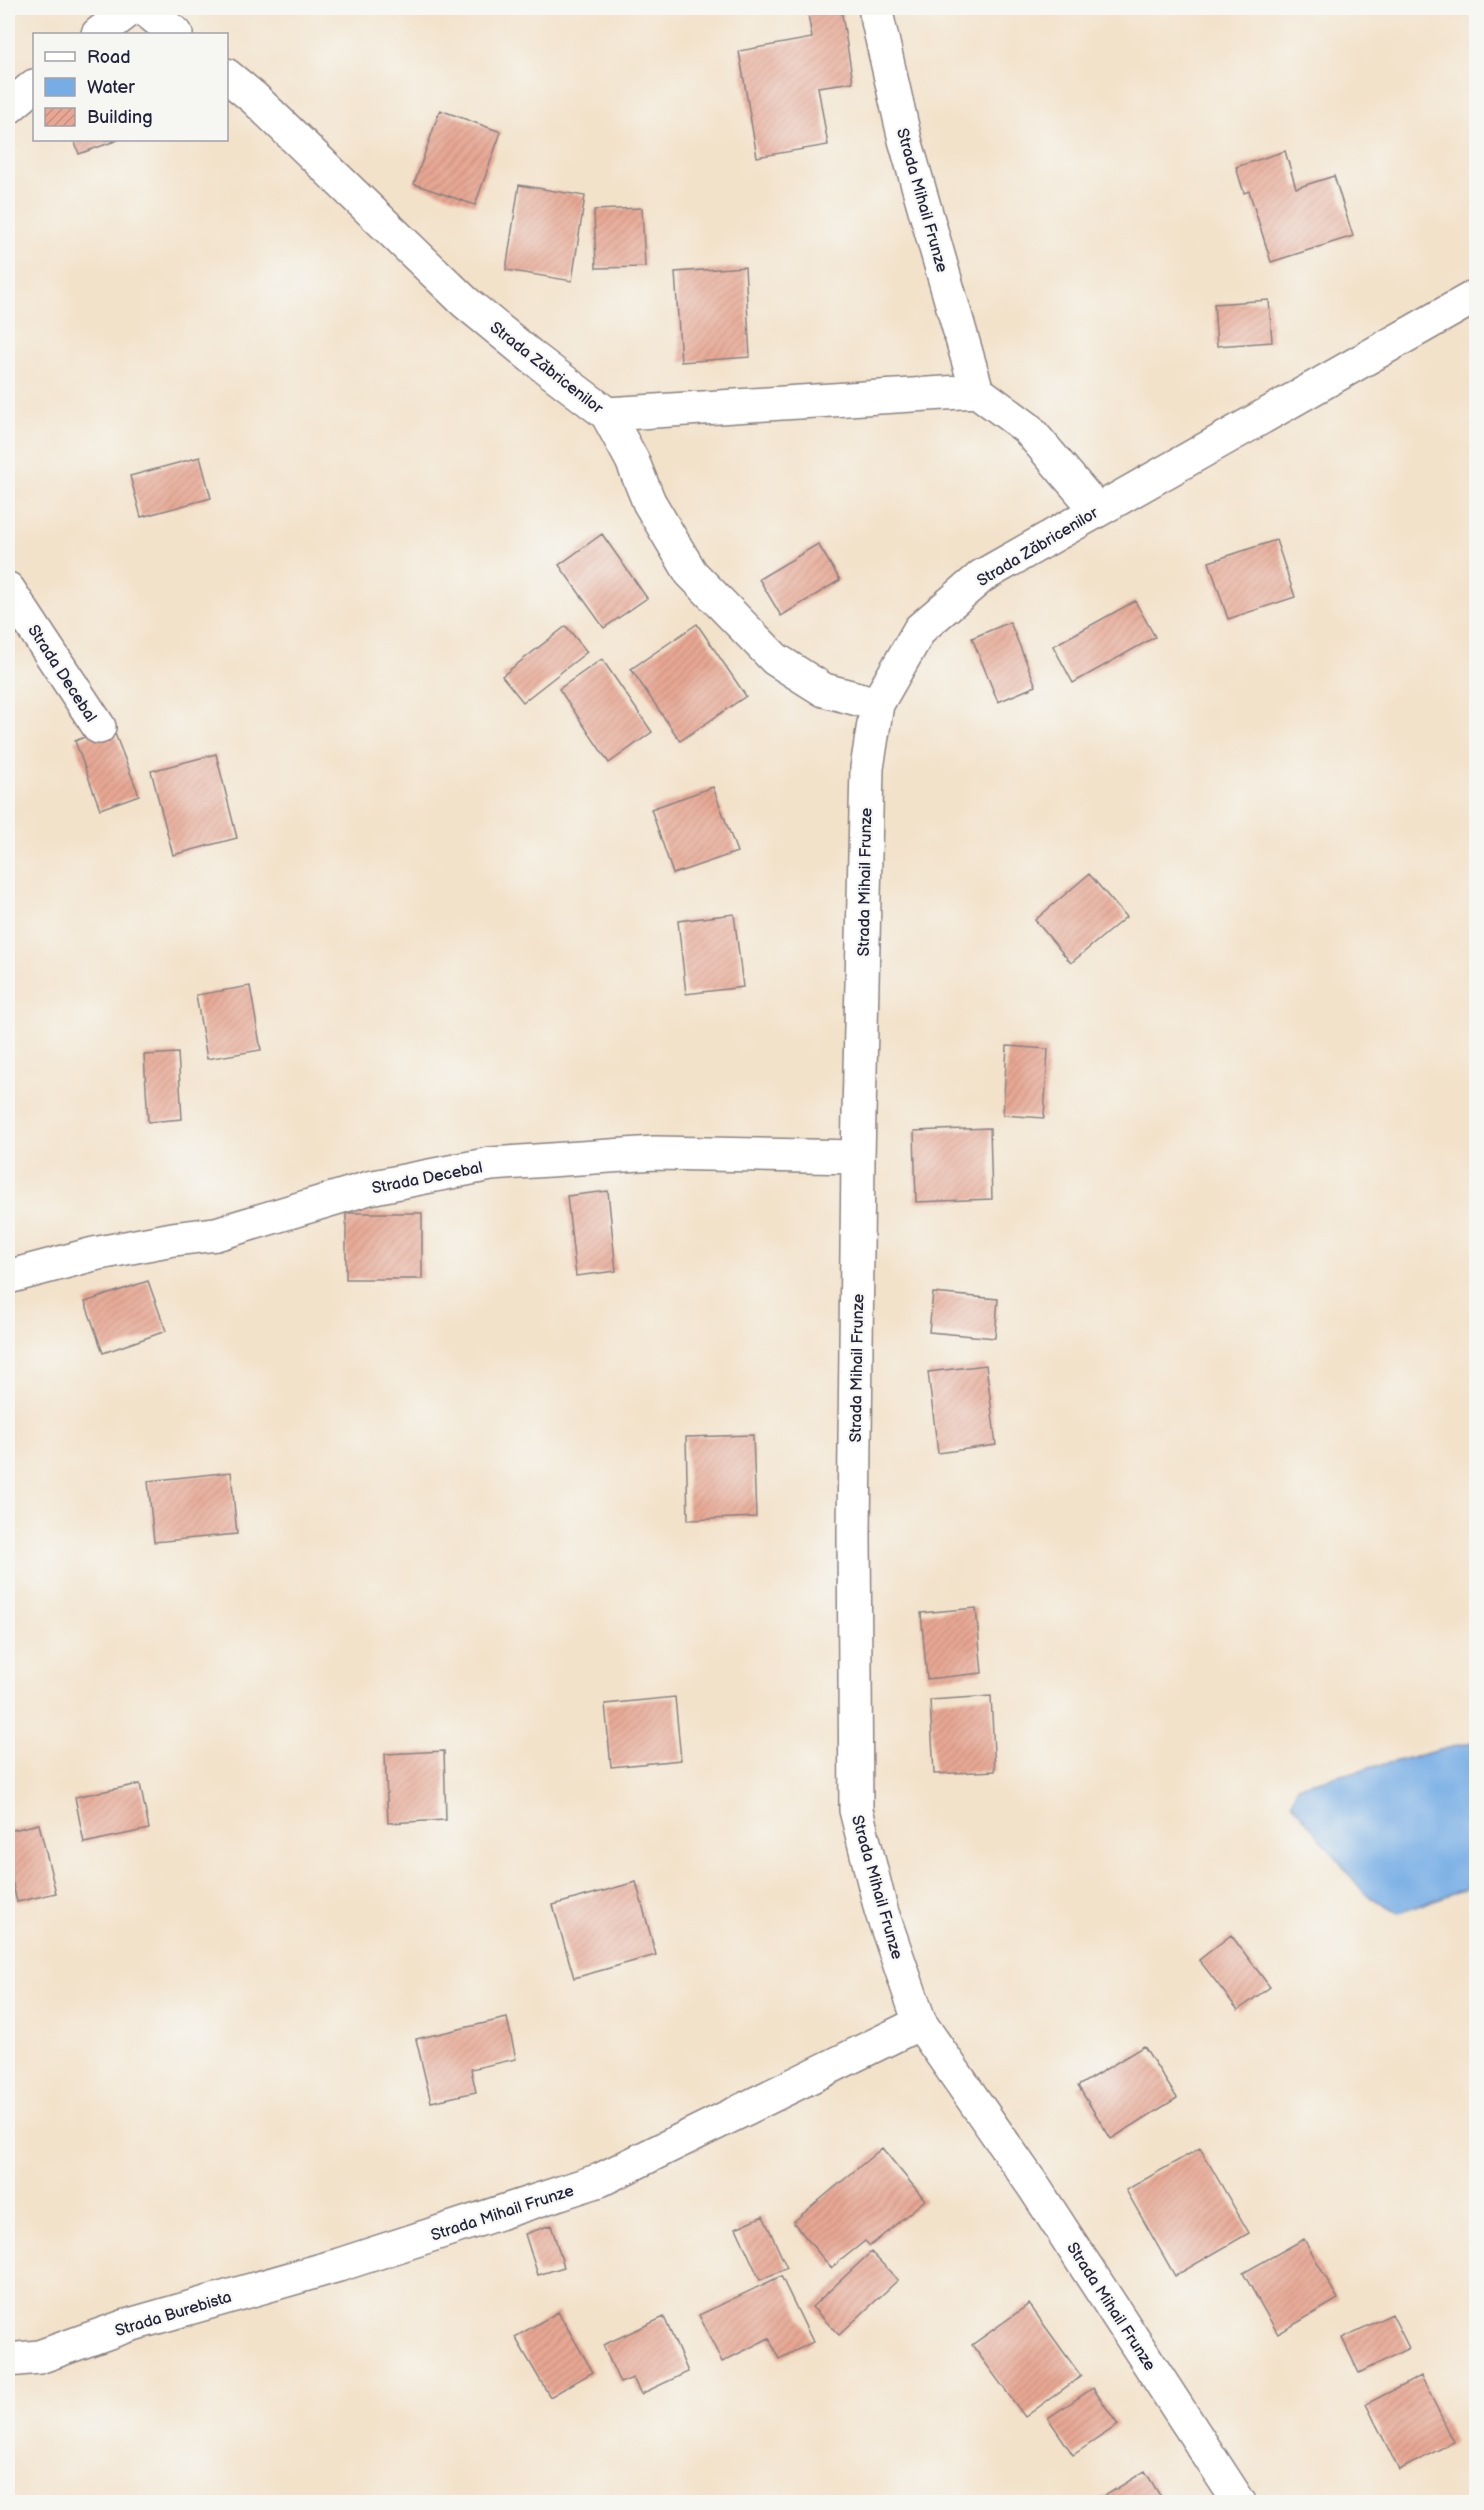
<svg xmlns="http://www.w3.org/2000/svg" width="1484" height="2510" font-family="'Balsamiq Sans',sans-serif">
	<style>
		.water { fill: #77ade5; stroke: #4c6890; stroke-width: 1.5 }
		.building { fill: url(#building-hatch) }
		.lines { fill: none; stroke-linecap: round; stroke-linejoin: round }
		.minor-casing { stroke: #8a8282; stroke-width: 36 }
		.minor { stroke: #fff; stroke-width: 33 }
		.labels { text-anchor: middle; stroke-width: 4.5; stroke-linejoin: round; paint-order: stroke }
		.street-label { font-size: 16px; fill: #22223b; stroke: #f6f6f2 }
	</style>
	<defs>
		<pattern id="building-hatch" width="6" height="6" patternUnits="userSpaceOnUse" patternTransform="scale(1.5)"><rect width="6" height="6" fill="#e7a793"/><path d="M-1 1l2-2M0 6l6-6M5 7l2-2" fill="none" stroke="#c68f80"/></pattern>
	</defs>
	<rect width="100%" height="100%" fill="#f6f6f2"/>
	<filter id="ink" filterUnits="userSpaceOnUse"><feTurbulence type="fractalNoise" baseFrequency=".0167" numOctaves="2"/><feDisplacementMap in="SourceGraphic" scale="12" xChannelSelector="R" yChannelSelector="G"/><feConvolveMatrix kernelMatrix="1 2 1 2 8 2 1 2 1" color-interpolation-filters="sRGB"/></filter>
	<filter id="wash" filterUnits="userSpaceOnUse"><feTurbulence type="fractalNoise" baseFrequency=".008" numOctaves="4" result="noise"/><feDisplacementMap in="SourceGraphic" scale="24" xChannelSelector="R" yChannelSelector="G"/><feGaussianBlur stdDeviation="1.35" result="paint"/><feColorMatrix in="noise" values="0 0 0 0 0 0 0 0 0 0 0 0 0 0 0 0 0 1.4 0 .05"/><feComposite in="paint" operator="in"/></filter>
	<g filter="url(#wash)">
		<rect width="100%" height="100%" fill="#f3e2ca"/>
		<path class="water" d="M1476 1741V1885L1399 1913 1365 1894 1292 1803 1297 1786Z"/>
		<g id="blocks">
			<path class="building" d="M807 8H841L853 82 818 87 828 145 757 157 739 51 812 38Z
				M440 110 501 132 475 205 414 184Z
				M74 140H118L79 154Z
				M1285 151 1296 188 1334 176 1353 236 1271 262 1249 191 1244 193 1236 167Z
				M519 185 585 196 572 281 506 270Z
				M642 208 645 267 596 268 594 210Z
				M745 267 750 357 681 362 675 272Z
				M1269 300 1272 342 1217 346 1214 304Z
				M200 457 211 498 141 517 130 476Z
				M602 534 647 598 604 628 559 565Z
				M1276 540 1295 597 1228 619 1209 562Z
				M818 544 840 580 781 616 759 579Z
				M1135 601 1155 637 1073 683 1053 646Z
				M1010 622 1036 686 998 702 972 638Z
				M697 624 746 696 680 741 631 669Z
				M566 626 587 652 523 702 502 676Z
				M602 659 652 732 609 763 559 689Z
				M112 726 139 795 100 809 75 741Z
				M216 754 237 838 173 855 151 771Z
				M713 787 737 852 673 874 651 809Z
				M1089 874 1126 917 1071 963 1035 920Z
				M734 914 743 987 686 994 678 921Z
				M250 986 261 1050 207 1059 196 995Z
				M1007 1046 1048 1049 1044 1118 1003 1115Z
				M178 1053 182 1119 148 1122 144 1055Z
				M990 1128 992 1199 916 1202 914 1131Z
				M608 1191 616 1271 576 1276 567 1196Z
				M346 1213H422V1279H346Z
				M148 1281 166 1331 103 1353 85 1302Z
				M933 1293 998 1299 995 1338 929 1332Z
				M986 1365 996 1445 938 1453 928 1372Z
				M753 1435 756 1517 688 1520 686 1437Z
				M231 1472 237 1534 154 1542 148 1481Z
				M976 1608 982 1673 927 1679 921 1613Z
				M991 1696 995 1771 934 1774 930 1700Z
				M675 1697 681 1760 611 1767 605 1704Z
				M444 1751 446 1820 388 1823 385 1754Z
				M140 1784 149 1829 84 1843 75 1797Z
				M39 1824 56 1893 17 1902 8 1864V1831Z
				M636 1882 656 1955 574 1978 553 1905Z
				M1231 1935 1270 1987 1238 2010 1199 1960Z
				M507 2018 516 2059 471 2069 476 2092 431 2102 416 2039Z
				M1144 2046 1177 2098 1111 2139 1078 2086Z
				M882 2148 925 2200 870 2246 865 2241 831 2268 793 2222Z
				M1200 2148 1249 2233 1175 2276 1126 2190Z
				M763 2216 787 2268 760 2280 736 2228Z
				M551 2225 564 2267 538 2275 525 2234Z
				M1304 2239 1338 2299 1278 2334 1243 2273Z
				M871 2252 898 2280 839 2335 812 2307Z
				M781 2276 813 2342 779 2359 769 2338 722 2362 699 2315Z
				M1029 2304 1081 2376 1025 2417 972 2345Z
				M558 2312 593 2372 550 2397 515 2337Z
				M1392 2314 1409 2348 1359 2373 1342 2338Z
				M664 2317 688 2372 641 2394 633 2378 620 2383 603 2345Z
				M1421 2376 1454 2442 1399 2470 1366 2404Z
				M1093 2388 1118 2425 1073 2455 1048 2418Z
				M1145 2471 1164 2502H1095Z"/>
		</g>
	</g>
	<g filter="url(#ink)">
		<use href="#blocks" fill-opacity="0" stroke="#8a8282" stroke-width="1.5"/>
		<g class="lines">
			<g class="minor-casing">
				<path id="minor" d="M143 8 176 34
					M875 8 905 140 977 391 1027 428 1097 510
					M98 34 132 8
					M226 75 254 98 465 302 532 357 607 414 632 460 649 502 691 573 775 659 824 690 877 704
					M8 108 34 86
					M607 414 977 391
					M8 589 99 727
					M8 1277 94 1254 173 1239 216 1234 369 1188 491 1164 655 1153 858 1157
					M8 2360 39 2357 126 2326 339 2265 600 2180 920 2023
					M1239 2502 1034 2187 920 2023 881 1910 856 1810 854 1535 858 1157 867 768 877 704 920 629 982 576 1476 296"/>
			</g>
			<use href="#minor" class="minor"/>
		</g>
	</g>
	<g class="labels">
		<g class="street-label">
			<text transform="translate(923 200) rotate(74)" y="6">Strada Mihail Frunze</text>
			<text transform="translate(547 367) rotate(38)" y="6">Strada Zăbricenilor</text>
			<text transform="translate(1037 546) rotate(-31)" y="6">Strada Zăbricenilor</text>
			<text transform="translate(63 673) rotate(57)" y="6">Strada Decebal</text>
			<text transform="translate(864 882) rotate(-89)" y="6">Strada Mihail Frunze</text>
			<text transform="translate(427 1177) rotate(-11)" y="6">Strada Decebal</text>
			<text transform="translate(856 1368) rotate(-89)" y="6">Strada Mihail Frunze</text>
			<text transform="translate(878 1887) rotate(74)" y="6">Strada Mihail Frunze</text>
			<text transform="translate(502 2212) rotate(-18)" y="6">Strada Mihail Frunze</text>
			<text transform="translate(1112 2306) rotate(57)" y="6">Strada Mihail Frunze</text>
			<text transform="translate(173 2313) rotate(-17)" y="6">Strada Burebista</text>
		</g>
	</g>
	<rect width="1484" height="2510" fill="none" stroke="#f6f6f2" stroke-width="30"/>
	<rect x="33" y="33" width="195" height="108" fill="#f6f6f2" stroke="#a1a1a9" stroke-width="1.5"/>
	<rect x="45" y="52" width="30" height="9" fill="#ffffff" stroke="#a1a1a9" stroke-width="1.5"/>
	<text x="87" y="63" font-size="18" fill="#22223b">Road</text>
	<rect x="45" y="78" width="30" height="18" fill="#77ade5" stroke="#a1a1a9" stroke-width="1.5"/>
	<text x="87" y="93" font-size="18" fill="#22223b">Water</text>
	<rect x="45" y="108" width="30" height="18" fill="url(#building-hatch)" stroke="#a1a1a9" stroke-width="1.5"/>
	<text x="87" y="123" font-size="18" fill="#22223b">Building</text>
</svg>
